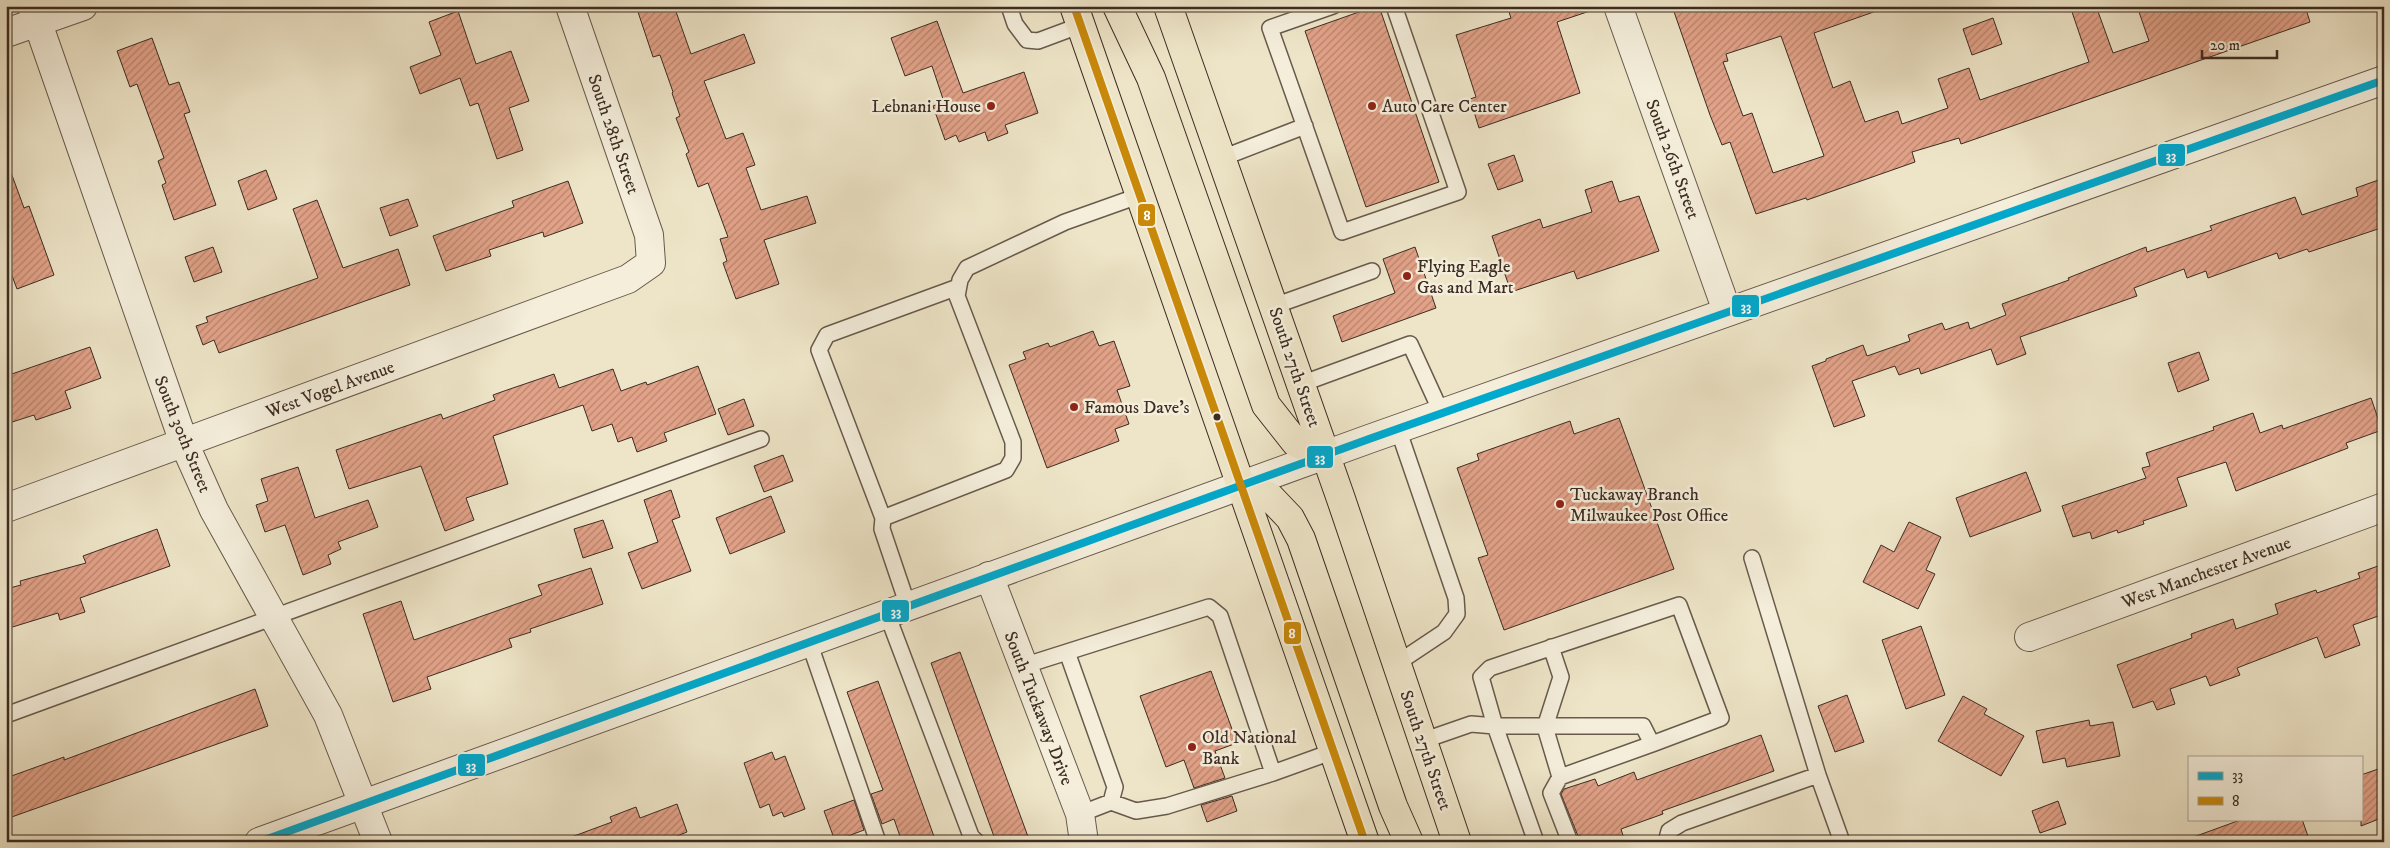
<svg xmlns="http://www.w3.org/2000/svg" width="2390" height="848" font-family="'IM FELL DW Pica',serif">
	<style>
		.building { fill: url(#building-hatch); stroke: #3c2c23; fill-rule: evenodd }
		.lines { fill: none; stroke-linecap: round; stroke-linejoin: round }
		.service-casing { stroke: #685a4c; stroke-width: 18 }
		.minor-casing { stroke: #685a4c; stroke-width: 30 }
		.tertiary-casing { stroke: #685a4c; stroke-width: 30 }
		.primary-casing { stroke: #3c2c23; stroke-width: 30 }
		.service { stroke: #f4eedb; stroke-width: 15 }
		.minor { stroke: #f4eedb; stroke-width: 28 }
		.tertiary { stroke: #f4eedb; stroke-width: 28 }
		.primary { stroke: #eee5c8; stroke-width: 28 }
		.bus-1-casing { stroke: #f4eedb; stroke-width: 11 }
		.bus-2-casing { stroke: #f4eedb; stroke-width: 11 }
		.bus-1 { stroke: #00a9ce; stroke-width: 8 }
		.bus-2 { stroke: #c88809; stroke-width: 8 }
		.poi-dot { fill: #8f2418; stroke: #f4eedb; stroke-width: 2 }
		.bus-dot { fill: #3c2c23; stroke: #f4eedb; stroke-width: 2 }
		.labels { text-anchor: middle; stroke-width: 5; stroke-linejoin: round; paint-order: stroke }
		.poi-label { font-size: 18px; fill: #3c2c23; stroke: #f4eedb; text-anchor: start }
		.street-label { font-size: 18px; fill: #3c2c23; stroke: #f4eedb }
		.line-badge { stroke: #f4eedb; stroke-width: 2 }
		.badge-label { font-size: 14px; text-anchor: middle; font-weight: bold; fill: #fff }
	</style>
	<defs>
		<pattern id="building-hatch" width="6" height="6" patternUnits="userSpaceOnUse" patternTransform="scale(1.25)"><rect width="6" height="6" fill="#e2a288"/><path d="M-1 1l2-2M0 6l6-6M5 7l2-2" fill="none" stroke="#b8846f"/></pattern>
	</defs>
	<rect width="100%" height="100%" fill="#eee5c8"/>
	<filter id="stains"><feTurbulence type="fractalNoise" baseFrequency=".004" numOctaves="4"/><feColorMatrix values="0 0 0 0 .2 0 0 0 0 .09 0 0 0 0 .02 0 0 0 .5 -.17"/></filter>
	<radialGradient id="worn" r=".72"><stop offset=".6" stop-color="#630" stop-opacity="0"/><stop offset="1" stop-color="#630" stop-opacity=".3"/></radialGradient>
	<path class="building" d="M636 6H674L691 54 744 34 755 63 704 81 726 139 743 133 755 165 746 168 761 210 807 196 816 223 764 240 779 284 736 299 723 263 727 261 720 239 728 237 708 183 698 187 686 154 689 152 676 118 680 116 672 93 673 92 660 55 653 57Z
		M1376 6H1379L1439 182 1366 207 1305 31Z
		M1507 6H1592L1593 10 1557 22 1580 93 1479 128 1470 99 1476 97 1456 35 1511 18Z
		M1672 6H1881L1882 9 1814 33 1833 88 1850 81 1865 122 1898 111 1902 124 1948 108 1938 79 1969 68 1980 100 2089 62 2070 6H2096L2113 53 2149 41 2137 6H2305L2310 22 1961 144 1959 138 1912 152 1915 162 1807 200 1806 198 1756 214 1730 142 1722 145 1710 115ZM1781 36 1824 156 1773 173 1752 113 1743 116 1723 62 1728 61 1726 54Z
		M458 11 476 64 511 51 529 101 509 108 523 150 497 159 478 103 470 106 460 78 420 94 410 67 441 55 429 22Z
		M1993 18 2002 44 1972 55 1963 29Z
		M937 21 963 93 1024 72 1038 113 1005 125 1008 133 988 141 985 132 959 142 956 135 945 140 933 106 944 102 932 66 905 76 891 38Z
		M152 38 169 85 179 82 190 112 184 114 216 205 174 220 162 185 166 183 158 161 164 158 137 84 130 87 117 51Z
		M1514 155 1523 181 1498 190 1488 164Z
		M6 167H9L24 208 29 206 54 275 17 289 6 260Z
		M266 170 277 199 248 210 238 181Z
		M2384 178V227L2309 252 2307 249 2279 259 2277 253 2208 278 2206 271 2187 278 2184 269 2134 288 2137 296 2020 337 2026 354 1997 365 1991 349 1921 374 1919 368 1899 375 1895 366 1852 381 1865 416 1834 427 1812 366 1826 361V359L1863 345 1867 356 1910 341 1908 335 1942 323 1945 330 1968 322 1970 329 2006 315 2002 304 2069 280 2068 278 2146 247 2147 252 2212 230 2210 226 2295 197 2302 215 2358 196 2356 188Z
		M568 181 583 223 544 237 543 232 489 250 491 256 446 271 433 236 514 207 512 201Z
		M1612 181 1619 202 1639 196 1659 251 1577 279 1574 271 1511 292 1492 236 1540 219 1543 228 1592 212 1585 190Z
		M408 199 418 226 390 236 380 208Z
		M317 200 343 268 398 249 410 285 219 353 214 340 203 345 196 326 208 322 206 317 318 278 293 209Z
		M213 247 222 272 194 282 185 257Z
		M1415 247 1436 308 1342 342 1333 316 1395 293 1383 259Z
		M1093 331 1099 346 1114 341 1130 386 1117 390 1129 424 1115 429 1119 441 1047 468 1009 365 1026 359 1023 352 1048 343 1050 347Z
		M90 347 101 378 65 391 71 408 36 420 34 415 6 424V376Z
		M2199 352 2209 380 2178 392 2168 363Z
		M698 366 716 414 664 433 667 441 637 452 632 437 618 442 612 424 592 431 583 405 493 436 508 484 466 498 474 520 445 531 421 466 349 489 336 450 441 414 443 419 495 400 493 395 507 390 554 374 559 388 613 369 621 391 646 382 647 385Z
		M2371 398 2382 430 2346 443 2348 448 2236 491 2226 462 2177 478 2187 506 2143 521 2144 524 2118 533 2117 530 2092 539 2090 532 2073 537 2062 506 2146 478 2142 468 2150 466 2146 453 2214 430 2213 427 2253 413 2260 433 2282 425 2283 429Z
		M744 399 754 426 728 435 718 409Z
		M1619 418 1674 569 1504 630 1478 558 1488 555 1457 468 1479 460 1477 454 1570 421 1574 434Z
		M783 455 793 481 764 492 754 466Z
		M298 467 315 518 368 500 378 527 338 542 341 549 328 555 331 564 303 575 285 525 265 532 256 505 268 501 261 479Z
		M2026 472 2041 511 1970 537 1956 498Z
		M671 490 680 517 672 520 691 571 642 589 628 553 658 542 644 500Z
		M771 496 785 532 730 554 716 518Z
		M603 520 613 548 583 558 574 529Z
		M1909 522 1941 537 1926 570 1935 574 1918 609 1863 582 1881 545 1894 552Z
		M157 529 170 566 80 598 85 612 60 620 58 613 6 629V589L21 585 20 581 86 563 83 556Z
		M2384 564V614L2353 625 2360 645 2325 658 2317 637 2237 668 2240 675 2210 686 2206 676 2170 689 2175 704 2157 710 2153 701 2133 708 2117 665 2192 638 2191 634 2233 619 2236 629 2278 614 2275 604 2316 590 2317 593 2360 578 2358 573Z
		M591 568 603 604 530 629 531 632 509 639 512 647 427 677 431 689 393 702 363 614 401 601 414 640 542 595 538 585Z
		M1921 626 1945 695 1906 709 1882 640Z
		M960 652 1030 842H996L931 663Z
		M1211 671 1237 743 1215 751 1225 778 1194 788 1184 760 1166 767 1140 696Z
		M878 681 936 842H902L894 819 882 824 871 794 883 790 847 692Z
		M255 689 268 726 6 819V778L64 757V760Z
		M1847 695 1864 742 1835 752 1818 706Z
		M1963 696 1987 709 1984 714 2024 736 2001 776 1938 741Z
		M2089 720 2090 726 2113 722 2120 756 2067 767 2065 758 2043 763 2036 731Z
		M1761 735 1774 771 1662 811 1663 814 1621 829 1625 842H1583L1580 835 1578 836 1561 794 1564 789 1595 779 1598 786 1634 772 1637 780Z
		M772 752 775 760 785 756 805 809 784 817 782 812 773 816 769 804 760 808 744 763Z
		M2384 767V817L2361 826V775Z
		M1232 796 1237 811 1207 822 1201 805Z
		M854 800 864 830 835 841 824 811Z
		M2058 801 2066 824 2040 833 2032 811Z
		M677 804 687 832 662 842H566V839L612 822 610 817 636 807 640 818Z
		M2243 819H2302L2310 842H2189L2188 839Z"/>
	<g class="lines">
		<g class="service-casing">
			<path id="service" d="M1009 6 1015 24 1027 40 1038 41 1081 25
				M1333 6 1270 28 1342 232 1458 192 1394 6
				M1222 158 1305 126
				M1274 306 1372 271
				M1301 384 1410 344 1442 414
				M883 518 819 350 827 335 958 287
				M1752 558 1818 775
				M1679 605 1721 718 1652 744 1643 726H1495L1481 677 1490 668Z
				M908 606 882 529 883 518 1006 470 1013 458V442L957 296 960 280 967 268 1065 222 1141 195
				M887 614 971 836 977 842
				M809 642 878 842
				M1551 647 1561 677 1545 727 1560 777 1652 744
				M1067 652 1115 787 1111 802 1080 814
				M1396 664 1444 632 1457 614 1456 598 1398 429
				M1023 666 1209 607 1220 616 1273 773 1334 751
				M6 715 761 439
				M1422 741 1471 724 1495 726 1536 842
				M1560 777 1551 793 1570 842
				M1111 802 1136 811 1167 806 1273 773
				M1666 842 1669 831 1682 823 1818 775 1842 842"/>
		</g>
		<g class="minor-casing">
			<path id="minor" d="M32 6 184 443 214 510 328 715 378 842
				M1618 6 1727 311
				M6 33 83 6
				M6 508 628 279 651 263 649 235 570 6
				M989 576 1080 814 1084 842
				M2029 637 2384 507"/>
		</g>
		<g class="tertiary-casing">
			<path id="tertiary" d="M259 842 1369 439 2384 80"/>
		</g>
		<g class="primary-casing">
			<path id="primary" d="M1074 6 1365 842
				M1117 6 1151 78 1266 405 1296 443 1326 455
				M1168 6 1341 499 1457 842
				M1241 485 1270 497 1290 518 1301 539 1393 806 1409 842"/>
		</g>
		<use href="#service" class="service"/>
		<use href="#minor" class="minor"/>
		<use href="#tertiary" class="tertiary"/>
		<use href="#primary" class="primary"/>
		<g class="bus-1-casing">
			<path id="bus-1" d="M259 842 1369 439 2384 80"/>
		</g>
		<g class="bus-2-casing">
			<path id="bus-2" d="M1074 6 1365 842"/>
		</g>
		<use href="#bus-1" class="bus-1"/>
		<use href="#bus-2" class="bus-2"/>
	</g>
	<g class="poi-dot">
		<circle cx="991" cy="106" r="5"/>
		<circle cx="1372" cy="106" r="5"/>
		<circle cx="1407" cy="276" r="5"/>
		<circle cx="1074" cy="407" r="5"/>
		<circle cx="1560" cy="504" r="5"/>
		<circle cx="1192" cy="747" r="5"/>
	</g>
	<circle class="bus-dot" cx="1217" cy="417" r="4.5"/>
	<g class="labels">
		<g class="poi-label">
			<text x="981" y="112" text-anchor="end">Lebnani House</text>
			<text x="1382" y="112">Auto Care Center</text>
			<text x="1417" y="272">Flying Eagle<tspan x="1417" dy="21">Gas and Mart</tspan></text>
			<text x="1084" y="413">Famous Dave's</text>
			<text x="1570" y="500">Tuckaway Branch<tspan x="1570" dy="21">Milwaukee Post Office</tspan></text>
			<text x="1202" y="743">Old National<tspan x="1202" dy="21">Bank</tspan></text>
		</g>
		<g class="street-label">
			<text transform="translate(614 134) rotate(71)" y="6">South 28th Street</text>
			<text transform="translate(1673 159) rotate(70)" y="6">South 26th Street</text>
			<text transform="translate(1295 367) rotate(71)" y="6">South 27th Street</text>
			<text transform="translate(330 389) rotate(-20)" y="6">West Vogel Avenue</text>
			<text transform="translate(183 434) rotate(68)" y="6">South 30th Street</text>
			<text transform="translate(2206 572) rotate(-20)" y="6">West Manchester Avenue</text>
			<text transform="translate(1039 708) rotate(69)" y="6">South Tuckaway Drive</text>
			<text transform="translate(1426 750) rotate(71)" y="6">South 27th Street</text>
		</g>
	</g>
	<g class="line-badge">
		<rect x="2157" y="143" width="29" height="24" rx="5" fill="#00a9ce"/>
		<rect x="1137" y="203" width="19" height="24" rx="5" fill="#c88809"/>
		<rect x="1731" y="294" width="29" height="24" rx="5" fill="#00a9ce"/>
		<rect x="1306" y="445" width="28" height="24" rx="5" fill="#00a9ce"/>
		<rect x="881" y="599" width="29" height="24" rx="5" fill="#00a9ce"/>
		<rect x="1283" y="621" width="19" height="24" rx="5" fill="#c88809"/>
		<rect x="457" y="753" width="29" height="24" rx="5" fill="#00a9ce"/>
	</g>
	<g class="badge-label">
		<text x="2171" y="160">33</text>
		<text x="1147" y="220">8</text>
		<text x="1746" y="311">33</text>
		<text x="1320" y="462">33</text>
		<text x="896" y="616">33</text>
		<text x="1292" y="638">8</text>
		<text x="471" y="770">33</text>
	</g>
	<rect width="2390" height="848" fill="none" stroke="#eee5c8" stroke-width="25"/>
	<rect x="8" y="8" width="2375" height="833" fill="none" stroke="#3c2c23" stroke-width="2.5"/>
	<rect x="12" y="12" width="2365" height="823" fill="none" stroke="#3c2c23"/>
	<rect x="2188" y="756" width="175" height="65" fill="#f4eedb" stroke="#aaa091"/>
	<rect x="2198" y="772" width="25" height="8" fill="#00a9ce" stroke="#aaa091"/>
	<text x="2232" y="780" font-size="15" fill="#3c2c23">33</text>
	<rect x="2198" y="797" width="25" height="8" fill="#c88809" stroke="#aaa091"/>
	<text x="2232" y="806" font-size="15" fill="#3c2c23">8</text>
	<path d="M2202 50v8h75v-8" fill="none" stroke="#3c2c23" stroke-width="2.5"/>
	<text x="2210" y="50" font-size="15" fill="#3c2c23" stroke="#f4eedb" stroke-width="4" paint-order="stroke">20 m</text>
	<rect width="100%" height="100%" filter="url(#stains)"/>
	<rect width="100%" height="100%" fill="url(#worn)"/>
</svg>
